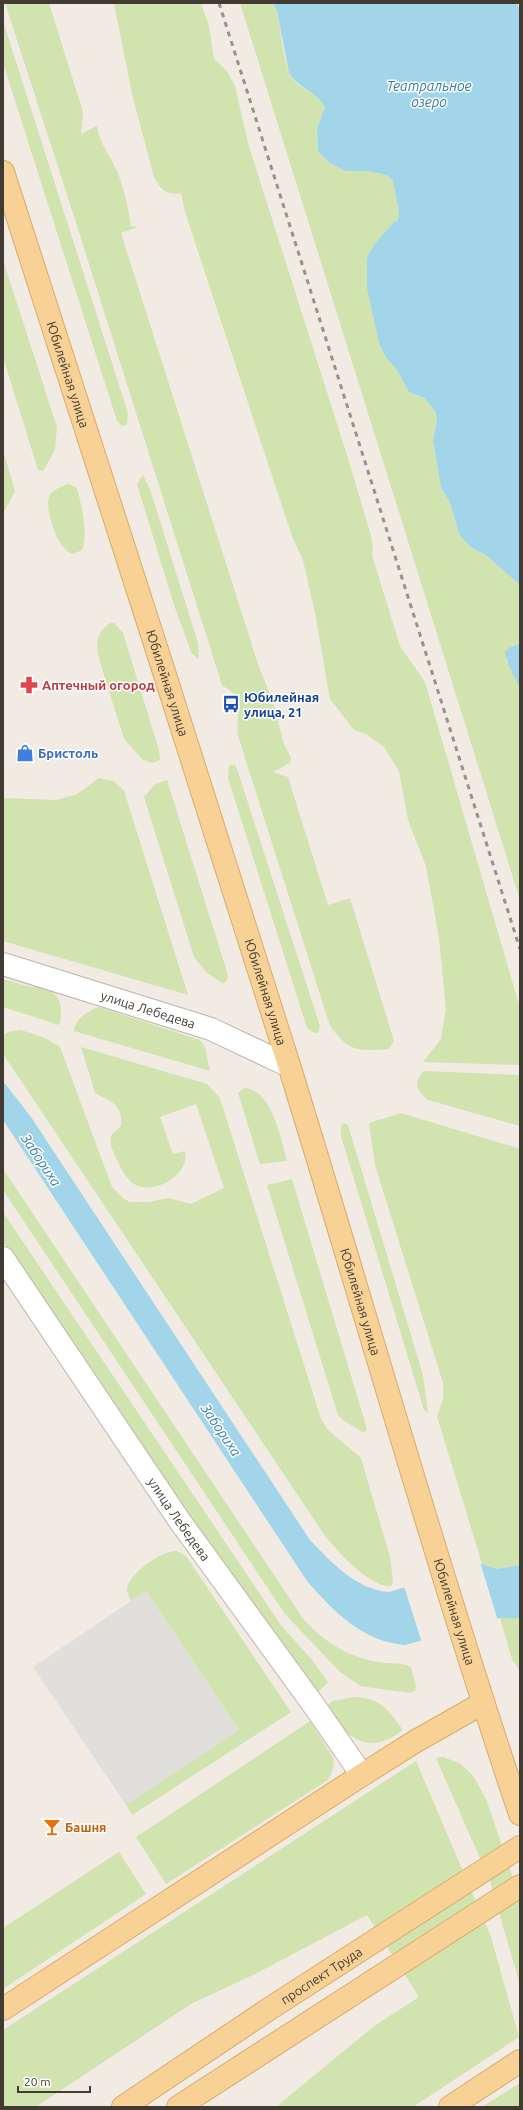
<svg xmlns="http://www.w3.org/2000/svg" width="523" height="2110" font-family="Ubuntu,sans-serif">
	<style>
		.green { fill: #d1e3af }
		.parking { fill: #e1dfdc }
		.water { fill: #a3d5ea }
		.pier { fill: #f1ebe4 }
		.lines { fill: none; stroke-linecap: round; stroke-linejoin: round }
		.minor-casing { stroke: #beb5aa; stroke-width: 24 }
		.major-casing { stroke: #dbac68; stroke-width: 24 }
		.minor { stroke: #fff; stroke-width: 22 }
		.major { stroke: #f7d196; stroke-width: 22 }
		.rail { stroke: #939393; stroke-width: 3; stroke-dasharray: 5 5; stroke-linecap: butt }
		.labels { text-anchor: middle; stroke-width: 3; stroke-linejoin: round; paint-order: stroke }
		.street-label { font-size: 13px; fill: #423b34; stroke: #fff }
		.health-label { font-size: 13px; font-weight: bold; fill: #be3a42; stroke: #fff; text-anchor: start }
		.transit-label { font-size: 13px; font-weight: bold; fill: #164399; stroke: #fff; text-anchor: start }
		.shop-label { font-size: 13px; font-weight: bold; fill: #366cbe; stroke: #fff; text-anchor: start }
		.food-label { font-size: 13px; font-weight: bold; fill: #c56008; stroke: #fff; text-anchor: start }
		.water-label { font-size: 14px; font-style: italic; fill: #337d9f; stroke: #fff }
	</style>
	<rect width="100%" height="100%" fill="#f1ebe4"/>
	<path class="green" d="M5 3H49L83 112 81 134 97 126C99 143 110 155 117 171 124 188 128 207 131 226L138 227 121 233 258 664 273 702 284 744 291 758 290 763 273 772 288 777 328 905 350 898 394 1041 389 1049C359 1051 350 1053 330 1026L239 739C235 725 242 705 232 692 230 690 224 687 222 685L71 207Z
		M114 3H201L209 26 214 59 227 71 235 86 248 143 351 468 371 536 373 547 372 555 400 646 425 682 520 1008V1065L423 1062 441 1039 446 1009 439 938 426 866 408 820 399 771 384 747 366 734 354 730 330 699 315 613 303 560 292 536 185 212 181 193C167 196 160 189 154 177L132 94Z
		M240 3H273L277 11C281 28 283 66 293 79 300 90 316 90 325 107L317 128 318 151 330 163 345 171H366L387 175 393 181 399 212 398 220 392 224 376 242 367 262V280L379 343 386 358 397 370 405 384 416 395 424 398 435 411 437 419 433 441 441 488 450 503 459 534 470 547 486 555 520 585V644L510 647 506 660 515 674 520 689V900Z
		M3 21 128 413 127 425 122 426 117 421 3 63Z
		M3 260 57 427 55 450 43 471 38 470 3 357Z
		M3 450 15 491 3 514Z
		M143 475 150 489 198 643 199 659 192 654 175 608 137 484Z
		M69 484 77 488C81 504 89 535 82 550L73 554C59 552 44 510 49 497 51 490 62 486 69 484Z
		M111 623H114L123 633 159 750 160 760 153 763 143 760 124 739 98 655C96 642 98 629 111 623Z
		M234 764 237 769 320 1026 318 1033 312 1032 307 1028 228 778 229 766Z
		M99 778 114 781 124 791 188 995 3 941V798L56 800 77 794Z
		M167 780 227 972 228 979 223 984 206 972 194 957 144 797 155 784Z
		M3 979C11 981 19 984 27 986 33 988 40 986 46 988 61 994 64 1012 59 1025L3 1007Z
		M99 1007 200 1040 205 1047 210 1071 74 1031C74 1020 89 1010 99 1007Z
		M21 1030 45 1038 60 1047 112 1187 124 1199 130 1202H149L168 1198 191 1204 224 1188 196 1104 160 1117 173 1154 185 1151C191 1176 149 1199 130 1181 124 1175 121 1168 117 1160 114 1153 109 1145 111 1137 113 1131 119 1130 121 1125 123 1103 109 1101 95 1093L81 1047 207 1084 220 1098 321 1419 328 1430 361 1458 390 1557 393 1582 391 1586C372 1590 334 1548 323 1533L3 1054V1035L11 1031Z
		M424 1071 520 1075V1126L428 1100C417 1090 412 1083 424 1071Z
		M244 1088C272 1089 281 1139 287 1161L260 1164 238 1093Z
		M401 1113 520 1149V1565L497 1569 482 1564 437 1416 443 1399V1383L375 1165 369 1123Z
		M344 1123 348 1125 423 1375 428 1413 424 1410 341 1136V1126Z
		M3 1169 302 1617C321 1640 347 1657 378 1662 389 1664 401 1662 411 1667L416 1686 415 1691 410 1693 360 1686 339 1671 285 1614 3 1190Z
		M292 1179 367 1429 364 1433 343 1420 338 1415 267 1185Z
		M3 1212 280 1624 312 1660 328 1682 313 1698 307 1699 3 1242Z
		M177 1551 186 1556 291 1712 132 1815 126 1805 239 1730 146 1591 131 1601 127 1591C126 1575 162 1550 177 1551Z
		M506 1617 520 1618V1671L512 1659 500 1618Z
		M354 1697C374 1697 386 1706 397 1722 399 1725 401 1726 402 1730 378 1752 351 1744 335 1719 333 1714 329 1710 328 1705L333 1701Z
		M310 1721 334 1759 333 1769 328 1780 166 1884 136 1837Z
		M443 1757 461 1764 474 1777 486 1799 510 1869 520 1900V1985L490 1881 436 1758Z
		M416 1761 491 1937 519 2037 413 2107H276L374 2026 419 1997 367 1915 257 1973 191 2004 36 2107H3V2030Z
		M119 1852 146 1894 3 1989V1928Z
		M520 2083V2107H482Z"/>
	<path class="parking" d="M146 1591 239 1730 126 1805 33 1667Z"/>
	<path class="water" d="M273 3H517L520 11V585L486 555 470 547 459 534 450 503 441 488 433 441 437 419 435 411 424 398 409 392 397 370 386 358 379 343 367 288V262L368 255 376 242 392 224 398 220 399 212 393 181 387 175 366 171H345L330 163 318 151 317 128 325 107C316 91 298 88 289 73L277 11Z
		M520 644V689C515 677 507 665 505 652L510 647Z
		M3 1081 31 1117 310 1540C331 1562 357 1590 389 1592L482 1564 497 1569 520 1565V1618H500L405 1645C363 1642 333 1611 307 1581L3 1120Z"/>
	<path class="pier" d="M480 1562 498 1621 422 1643 404 1586Z"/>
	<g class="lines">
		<g class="minor-casing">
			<g id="minor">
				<path id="s1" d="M3 964 211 1029 289 1066"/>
				<path id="s2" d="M3 1258 179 1520 315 1707 362 1775"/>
			</g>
		</g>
		<g class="major-casing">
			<g id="major">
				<path id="s3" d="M3 172C98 468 195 765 288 1062 366 1313 436 1565 520 1814"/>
				<path d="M3 2009 362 1775 416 1741 483 1703"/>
				<path id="s4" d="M123 2107 266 2011 520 1847"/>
				<path d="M178 2107 520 1886"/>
				<path d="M450 2107 520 2061"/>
			</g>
		</g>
		<use href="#minor" class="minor"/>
		<use href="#major" class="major"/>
		<path class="rail" d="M219 3 520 949"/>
	</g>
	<defs>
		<g id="pharmacy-bare" transform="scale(1.38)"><path d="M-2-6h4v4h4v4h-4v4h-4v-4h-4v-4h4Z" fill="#e0444e" stroke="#fff" stroke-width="2.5" paint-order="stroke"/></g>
		<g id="bus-bare" transform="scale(1.38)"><path d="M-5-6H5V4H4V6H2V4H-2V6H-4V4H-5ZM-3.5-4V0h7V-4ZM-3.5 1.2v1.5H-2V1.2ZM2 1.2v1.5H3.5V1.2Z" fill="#1a4fb4" stroke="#fff" stroke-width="2.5" paint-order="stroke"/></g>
		<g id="shop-bare" transform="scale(1.38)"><path d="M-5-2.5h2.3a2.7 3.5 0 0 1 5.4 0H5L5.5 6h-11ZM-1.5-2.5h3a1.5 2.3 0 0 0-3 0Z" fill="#3f7fe0" stroke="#fff" stroke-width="2.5" paint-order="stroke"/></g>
		<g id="bar-bare" transform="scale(1.38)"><path d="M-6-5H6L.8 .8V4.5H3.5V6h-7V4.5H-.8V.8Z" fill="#e8710a" stroke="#fff" stroke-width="2.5" paint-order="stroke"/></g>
	</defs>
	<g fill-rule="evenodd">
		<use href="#pharmacy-bare" x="29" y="685"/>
		<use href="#bus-bare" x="231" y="704"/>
		<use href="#shop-bare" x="25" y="753"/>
		<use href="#bar-bare" x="52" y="1827"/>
	</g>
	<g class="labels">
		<g class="street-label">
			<text dy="5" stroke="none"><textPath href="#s3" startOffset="213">Юбилейная улица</textPath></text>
			<text dy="5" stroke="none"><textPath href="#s3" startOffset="537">Юбилейная улица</textPath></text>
			<text dy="5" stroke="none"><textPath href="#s3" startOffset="861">Юбилейная улица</textPath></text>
			<text dy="5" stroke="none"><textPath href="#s1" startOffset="152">улица Лебедева</textPath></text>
			<text dy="5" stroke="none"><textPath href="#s3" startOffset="1185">Юбилейная улица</textPath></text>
			<text dy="5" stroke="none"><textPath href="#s2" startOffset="315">улица Лебедева</textPath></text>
			<text dy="5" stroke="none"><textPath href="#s3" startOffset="1509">Юбилейная улица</textPath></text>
			<text dy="5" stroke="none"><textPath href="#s4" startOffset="238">проспект Труда</textPath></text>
		</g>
		<g class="health-label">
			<text x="42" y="690">Аптечный огород</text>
		</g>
		<g class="transit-label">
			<text x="244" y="702">Юбилейная<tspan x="244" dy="15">улица, 21</tspan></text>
		</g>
		<g class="shop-label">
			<text x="38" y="758">Бристоль</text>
		</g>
		<g class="food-label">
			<text x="65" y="1832">Башня</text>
		</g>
		<g class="water-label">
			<text x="429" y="91">Театральное<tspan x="429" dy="16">озеро</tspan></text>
			<text transform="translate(41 1160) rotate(56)" y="5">Забориха</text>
			<text transform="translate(221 1430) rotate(56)" y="5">Забориха</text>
		</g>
	</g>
	<rect width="523" height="2110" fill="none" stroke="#423b34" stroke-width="8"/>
	<path d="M18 2086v6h72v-6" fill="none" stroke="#423b34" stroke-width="2"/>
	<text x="24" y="2086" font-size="12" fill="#423b34" stroke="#ffffff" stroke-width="3" paint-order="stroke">20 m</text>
</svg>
